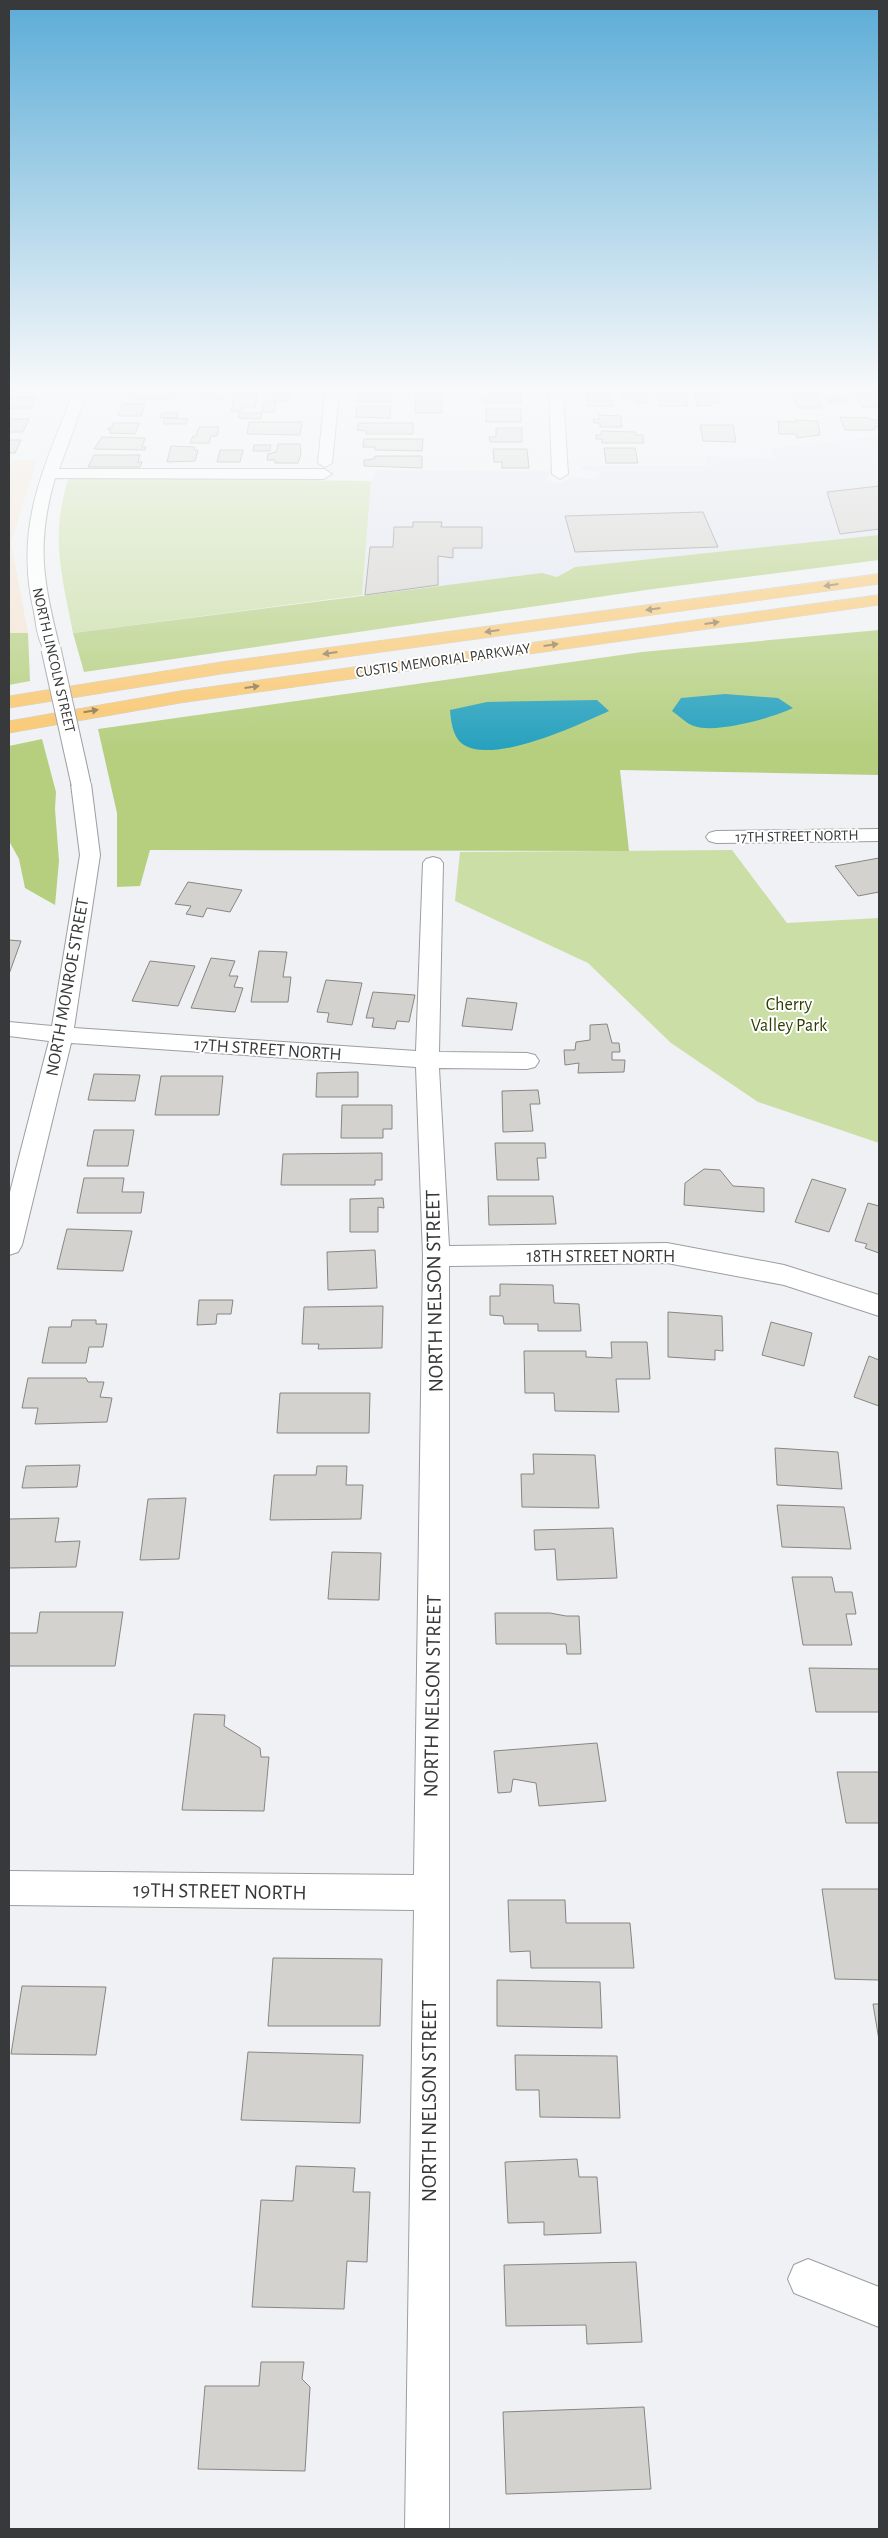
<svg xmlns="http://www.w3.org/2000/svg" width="888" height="2538" font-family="'Alegreya Sans',sans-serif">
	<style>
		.built { fill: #e1e6f0 }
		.education { fill: #f4e4d2 }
		.green { fill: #cadea5 }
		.forest { fill: #b5cf7f }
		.water { fill: #27a1be }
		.building { fill: #d4d2cf; stroke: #888683 }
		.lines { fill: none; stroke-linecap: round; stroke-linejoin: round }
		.minor-casing { stroke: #9c9ea1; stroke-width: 2 }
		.motorway-casing { stroke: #cbcccc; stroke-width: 1 }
		.minor { fill: #fff; fill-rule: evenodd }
		.motorway { fill: #f9c872; fill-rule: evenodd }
		.minor-bridge-far1-casing { stroke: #9c9ea1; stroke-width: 17; stroke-linecap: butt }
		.minor-bridge-casing { stroke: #9c9ea1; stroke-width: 21; stroke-linecap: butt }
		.minor-bridge-far1 { stroke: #fff; stroke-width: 16 }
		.minor-bridge { stroke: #fff; stroke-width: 19 }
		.oneway { fill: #8f7953 }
		.labels { text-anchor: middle; stroke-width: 4; stroke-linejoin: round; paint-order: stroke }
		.far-street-label { font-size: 15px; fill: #38393a; stroke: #fff }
		.street-label { font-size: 18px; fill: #38393a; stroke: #fff }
		.park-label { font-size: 18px; fill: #2f3e00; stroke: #fff }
		.near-street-label { font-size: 21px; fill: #38393a; stroke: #fff }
	</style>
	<rect width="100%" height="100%" fill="#eff1f4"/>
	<path class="built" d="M879 436V535L575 567 557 577 544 575 362 595 371 481 376 470 550 471 546 480 561 483 572 477 595 479 601 473 582 469V466H707L705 456 773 458 771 449Z"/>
	<path class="education" d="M9 460H37L11 542 28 633H9Z"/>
	<path class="green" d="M73 477 371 481 362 595 73 633C62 576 50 537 68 480Z
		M732 850 787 923 879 918V1143L758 1102 671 1043 588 963 455 901 460 852Z"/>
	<path class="forest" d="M879 535V560L653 589 84 672 73 633 542 573 557 577 575 567Z
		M879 630V775L620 770 629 851 150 850 140 886 117 887V813L98 729 642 652Z
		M9 633H28L30 681 9 685Z
		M42 739 56 792 55 809 59 861 55 905 25 888 19 859 9 841V746Z"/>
	<path class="water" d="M725 694 778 698 793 708C772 718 716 734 694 726 687 724 678 715 672 711L681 698Z
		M597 700 609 711C578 725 496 764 464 745 453 738 451 722 450 710L487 702Z"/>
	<path class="building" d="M128 393H177L175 398 167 399H135L126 397Z
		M201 393H225L223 400H199Z
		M235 393H257L255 407H243L242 411H231Z
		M273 393H291L287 401H272Z
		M358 393H391V402H357Z
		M416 393 442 395V413H415Z
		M494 393H520L521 403H484V396H495Z
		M587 393H611L613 406H588Z
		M621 393H646L648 403H638V400H622Z
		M658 393H685L688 406H660Z
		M695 393H717L719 403H711L712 406H697Z
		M793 393H816L821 408H798Z
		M856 393H879V407H862Z
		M827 396H844L846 402H829Z
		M9 397H36L31 408H9Z
		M264 401 276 402 274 412H262Z
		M122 404H145L141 416H118Z
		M357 406H391L390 418 356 417Z
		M486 409H521V422H486Z
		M162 413H178L176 418H160Z
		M239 413H262L261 419 238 418Z
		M599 415 621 416 622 427H600V423H594L593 419H599Z
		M840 417 870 418 871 420H879V427H874L875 430H845Z
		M165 418 188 419 186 424H163Z
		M9 419H29L23 432H9Z
		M794 420 818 421 820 435 797 438 796 434H779L778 421 795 422Z
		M249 422H302L300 435 247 434Z
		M113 423H139L135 434 109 433 111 430 107 429 112 427Z
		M362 423H413V434H366V431L357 430 358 424Z
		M700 425H733L736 442 703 441Z
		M199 427H219L217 436H211L209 443H190L193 436H196Z
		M496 428H522V442H490L489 437H496Z
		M601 431 636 432V435H643L644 443H602V439H596V435H601Z
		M102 437 145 438 142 447H146L145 450 94 449Z
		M364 439H423L422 451 375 450V447H363Z
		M9 440H21L15 453H9Z
		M278 444H300L301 454 298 463H275V460H267L268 454 276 452Z
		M254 445H271L270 451H253Z
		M171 446 195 447 194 450H198L195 461 167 462Z
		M604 448H635L638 463H606Z
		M493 449H527L529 468H502V462H494Z
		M220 450H243L240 462H217Z
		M94 455H140L138 462H142L140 467H88Z
		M375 456H422V468L364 466V460L374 459Z
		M879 486V529L840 534 827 492Z
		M703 512 718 547 575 552 565 516Z
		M413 522H442L441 527H482V548H453V558L438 556V585L365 595 370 547H393L394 527H413Z
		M879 858V892L858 896 835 866Z
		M188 882 242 890 230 912 207 908 203 917 186 914 191 906 175 904Z
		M9 940 21 941 9 974Z
		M259 951 287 952 283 977H291L288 1002H251Z
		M211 958 235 961 229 976H238L234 987 243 988 235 1012 191 1008Z
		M150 961 195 966 178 1006 132 1001Z
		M326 980 362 983 352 1025 327 1022 329 1013 317 1012Z
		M373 992 415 995 409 1022 397 1021 395 1029 372 1027 374 1018H366Z
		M467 998 517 1003 512 1030 462 1026Z
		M607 1024 612 1043H619L620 1052H612V1060H625L624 1072 578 1073 579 1063 565 1065 564 1050H575L576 1042 590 1040V1025Z
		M358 1072V1097H316L317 1073Z
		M94 1074 140 1075 135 1101 88 1100Z
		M161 1076H223L219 1115H155Z
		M538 1090 540 1104H530L533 1131 503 1132 502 1091Z
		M342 1105H392V1129H383V1138H341Z
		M94 1130H134L128 1166H87Z
		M495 1143H545L546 1158H537L539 1180H497Z
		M382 1153V1180H375V1185H281L283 1154Z
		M704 1169 720 1170 733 1186 764 1188V1212L684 1205 685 1183Z
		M84 1178H124L122 1192H144L141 1213H77Z
		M812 1179 846 1189 829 1232 795 1222Z
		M488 1196H553L556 1224 489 1225Z
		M383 1198 384 1208 378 1207V1232H350V1199Z
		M868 1203 879 1206V1253L865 1248 867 1244 855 1241Z
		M67 1229 132 1231 123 1271 57 1269Z
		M375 1250 377 1288 328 1290 327 1252Z
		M500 1284 553 1285 554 1303 579 1304 581 1331H538V1324H504L503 1316 490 1315V1296H500Z
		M199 1300H233L231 1314H217L216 1324 197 1325Z
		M383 1306 382 1348 318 1349 319 1344H302L304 1307Z
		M668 1312 722 1316 723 1351 715 1350V1360L668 1357Z
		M72 1320H96V1324H107L103 1347H89L86 1363H42L49 1327H71Z
		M771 1322 812 1333 804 1366 762 1355Z
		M611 1342H647L650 1379H616L619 1412 555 1411 554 1393H525L524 1351H586V1357L612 1358Z
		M869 1356 879 1360V1406L854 1397Z
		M28 1378H86L88 1382H104L100 1397 112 1398 107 1422 35 1424 38 1408H22Z
		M280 1393H370L369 1433H277Z
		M775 1448 838 1452 842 1489 777 1485Z
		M533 1454 595 1455 599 1508 522 1507 521 1474H534Z
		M80 1465 77 1487 22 1488 26 1466Z
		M317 1466H347L346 1485H363L361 1519 270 1520 274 1475H316Z
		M186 1498 179 1559 140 1560 148 1499Z
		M777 1505 844 1507 851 1549 782 1547Z
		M59 1518 55 1542 80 1541 76 1567 9 1568V1519Z
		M613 1528 617 1578 557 1580 555 1549 535 1550 534 1530Z
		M332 1552 381 1553 379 1600 328 1599Z
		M792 1577H832L835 1592H852L856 1614H846L852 1645H803Z
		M40 1612H123L115 1666H9V1633H37Z
		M495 1613H550L566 1616H579L581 1654H567L566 1644H496Z
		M809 1668 879 1669V1712H816Z
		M194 1714 225 1715 224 1726 260 1748 261 1757H269L264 1811 182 1810Z
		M597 1743 606 1801 539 1806 536 1783 513 1779 511 1792 498 1793 494 1751Z
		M837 1772H879V1823H846Z
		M822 1889H879V1980L835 1979Z
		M508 1900H565L566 1923H630L634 1968H531L530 1951 510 1952Z
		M273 1958 382 1959 380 2026H268Z
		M497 1980 600 1982 602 2028 497 2026Z
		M22 1986 106 1987 96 2055 11 2054Z
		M873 2004H879V2040Z
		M248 2052 363 2055 360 2123 241 2120Z
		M515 2055 617 2056 620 2118 540 2117 539 2090H516Z
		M577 2159 579 2177H597L601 2233 544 2235V2222L508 2223 505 2162Z
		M296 2166 355 2168 353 2192H370L367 2262 347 2261 344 2309 252 2307 261 2200 293 2201Z
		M636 2262 642 2342 587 2344 586 2325 506 2326 504 2265Z
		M261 2362H304L302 2379 310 2387 305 2471 198 2469 205 2386H259Z
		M644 2407 651 2489 506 2494 503 2412Z"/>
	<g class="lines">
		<g class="minor-casing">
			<path id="minor" d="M73 393H87L59 469H324L332 474 324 479 55 478C36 544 43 580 59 645L56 649H44C37 639 36 623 34 612 14 526 43 471 73 393Z
				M325 393H339L332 463 325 467 318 463Z
				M549 393H563L568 474 560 479 552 474Z
				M81 778 88 780 91 784 100 855 74 1028 416 1051 423 863 426 859 433 857 440 859 443 863 439 1052 527 1053 535 1055 539 1061 535 1067 527 1069 439 1068 449 1246 667 1243 784 1265 879 1295V1316L784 1285 667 1263 449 1266V2529H405L414 1910 9 1905V1871L414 1875 423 1256 416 1067 71 1043 22 1245 18 1252 9 1255V1196L49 1041 9 1036V1022L52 1026 80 855 71 784 74 780Z
				M879 829V841L716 843 709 841 706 837 709 833 716 831Z
				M808 2259 879 2287V2327L794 2293 788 2279 794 2265Z"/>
		</g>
		<g class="motorway-casing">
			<path id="motorway" d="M879 574V584L221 674 9 708V696L221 662Z
				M879 595V605L180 703 9 733V721L180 691Z"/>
		</g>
		<use href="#minor" class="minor"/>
		<use href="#motorway" class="motorway"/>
		<g class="minor-bridge-far1-casing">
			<path id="minor-bridge-far1" d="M50 645 51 650"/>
		</g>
		<g class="minor-bridge-casing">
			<path id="minor-bridge" d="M51 649 81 784"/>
		</g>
		<use href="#minor-bridge-far1" class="minor-bridge-far1"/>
		<use href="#minor-bridge" class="minor-bridge"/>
	</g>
	<defs><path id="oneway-solid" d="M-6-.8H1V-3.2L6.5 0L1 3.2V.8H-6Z" transform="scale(1.25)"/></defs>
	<g class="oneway">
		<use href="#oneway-solid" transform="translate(831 585) rotate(172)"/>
		<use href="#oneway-solid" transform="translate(653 609) rotate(172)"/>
		<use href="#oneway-solid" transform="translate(712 623) rotate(-8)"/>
		<use href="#oneway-solid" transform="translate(492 631) rotate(172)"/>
		<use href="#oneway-solid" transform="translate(551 645) rotate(-8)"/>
		<use href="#oneway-solid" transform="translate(330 653) rotate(172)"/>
		<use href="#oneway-solid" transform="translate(252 687) rotate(-8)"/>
		<use href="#oneway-solid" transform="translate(91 711) rotate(-10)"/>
	</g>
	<linearGradient id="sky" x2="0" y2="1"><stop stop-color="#5bacd7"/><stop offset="0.52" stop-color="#f8f9fa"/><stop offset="1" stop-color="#f8f9fa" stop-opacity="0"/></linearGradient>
	<rect width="888" height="749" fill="url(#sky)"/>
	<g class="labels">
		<g class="far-street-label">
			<text transform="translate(54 660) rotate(77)" y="5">NORTH LINCOLN STREET</text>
			<text transform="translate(443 660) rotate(-8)" y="5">CUSTIS MEMORIAL PARKWAY</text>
			<text transform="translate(797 836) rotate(-1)" y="5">17TH STREET NORTH</text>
		</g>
		<g class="street-label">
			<text transform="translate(67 987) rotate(-80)" y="6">NORTH MONROE STREET</text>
			<text transform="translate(268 1049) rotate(4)" y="6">17TH STREET NORTH</text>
			<text x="601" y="1262">18TH STREET NORTH</text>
		</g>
		<g class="park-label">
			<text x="789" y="1010">Cherry<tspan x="789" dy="21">Valley Park</tspan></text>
		</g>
		<g class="near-street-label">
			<text transform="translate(434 1291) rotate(-91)" y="7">NORTH NELSON STREET</text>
			<text transform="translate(432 1696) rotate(-89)" y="7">NORTH NELSON STREET</text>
			<text transform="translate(220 1891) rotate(1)" y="7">19TH STREET NORTH</text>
			<text transform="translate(429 2101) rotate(-90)" y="7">NORTH NELSON STREET</text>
		</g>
	</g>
	<rect width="888" height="2538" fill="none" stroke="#38393a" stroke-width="20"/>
</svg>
